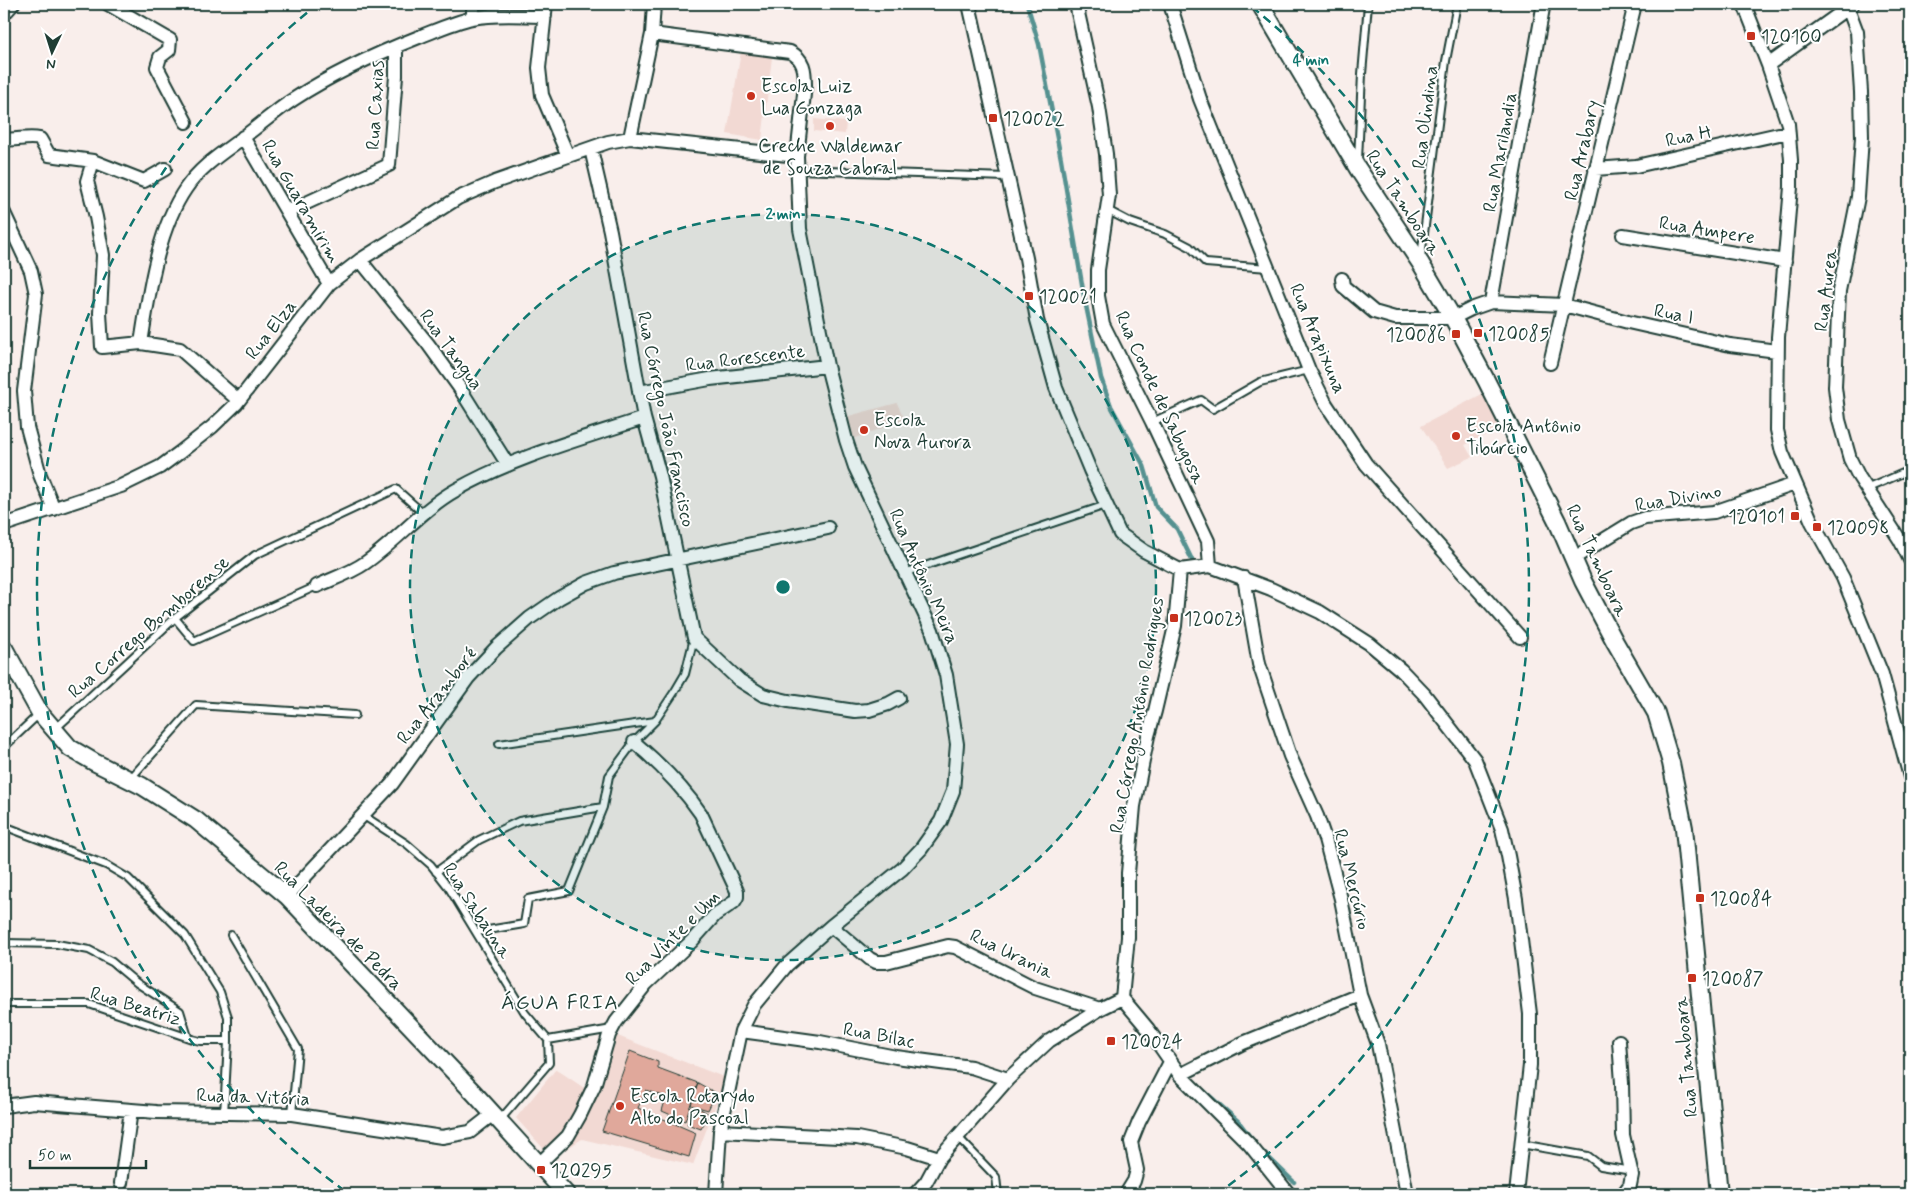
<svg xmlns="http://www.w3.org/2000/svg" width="1914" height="1198" font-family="Mynerve,sans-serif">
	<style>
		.built { fill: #f2d9d3 }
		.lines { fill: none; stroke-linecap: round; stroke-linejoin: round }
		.stream { stroke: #549190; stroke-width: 4.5 }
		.building { fill: #e0a89b; stroke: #1f3d34 }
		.service-casing { stroke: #1f3d34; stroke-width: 10 }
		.minor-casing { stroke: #1f3d34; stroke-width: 16 }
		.tertiary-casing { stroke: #1f3d34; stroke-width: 20 }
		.service { stroke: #fff; stroke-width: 6 }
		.minor { stroke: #fff; stroke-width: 12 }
		.tertiary { stroke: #fff; stroke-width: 16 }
		.ring { fill: none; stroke: #0f766e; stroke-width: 2.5; stroke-dasharray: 9 6 }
		.poi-dot { fill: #c8321e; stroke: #fff; stroke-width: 2 }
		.labels { text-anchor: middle; stroke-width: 4; stroke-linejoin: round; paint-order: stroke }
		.poi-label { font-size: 19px; fill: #1f3d34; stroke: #fff; text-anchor: start }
		.street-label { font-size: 19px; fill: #1f3d34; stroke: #fff }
		.quarter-label { font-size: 21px; letter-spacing: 1px; fill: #1f3d34; stroke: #fff }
		.centre { fill: #0f766e; stroke: #fff; stroke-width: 2.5 }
		.ring-label { font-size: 15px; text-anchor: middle; font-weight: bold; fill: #0f766e; stroke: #fff; stroke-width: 4; stroke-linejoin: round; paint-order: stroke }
	</style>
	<rect width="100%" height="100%" fill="#f9eeeb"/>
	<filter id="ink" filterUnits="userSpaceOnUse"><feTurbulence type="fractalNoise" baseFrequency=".02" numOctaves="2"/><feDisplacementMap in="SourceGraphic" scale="10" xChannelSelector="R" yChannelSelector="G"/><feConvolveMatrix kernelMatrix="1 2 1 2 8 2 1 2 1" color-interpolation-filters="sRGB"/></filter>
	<g filter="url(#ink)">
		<path class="built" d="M741 52 772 57 762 140 727 134Z
			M814 119 846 122 845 134 814 131Z
			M1484 393 1502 427 1465 445 1472 457 1448 468 1421 426Z
			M897 403 905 420 852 439 845 417Z
			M615 1035 726 1078 693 1165 582 1139 552 1158 516 1118 556 1069 593 1094Z"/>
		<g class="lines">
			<path class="stream" d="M1027 4 1039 44 1061 159 1084 296 1101 378 1111 406 1144 466 1156 507 1177 529 1192 560
				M1204 1091 1239 1122 1251 1138
				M1263 1152 1294 1182"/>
		</g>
		<path class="building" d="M630 1051 658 1062V1068L698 1083 685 1121 662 1111 666 1097 646 1090 638 1108 696 1133 689 1157 602 1131Z
			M698 1083 716 1093 708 1110 691 1105Z
			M697 1107 709 1114 701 1129 687 1124Z"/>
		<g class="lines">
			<g class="service-casing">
				<path id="service" d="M1358 160 1362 74 1368 4
					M797 170 1007 177
					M1107 210 1130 222 1165 234 1190 247 1206 263 1268 268
					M1421 257 1446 61 1457 4
					M1152 422 1201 400 1213 409 1260 382 1309 370
					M1866 489 1910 470
					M904 573 1106 505
					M175 618 194 641 317 586
					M54 730 175 618 255 555 396 489 424 514
					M499 744 655 721
					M4 747 39 714
					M130 779 196 705 355 715
					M364 816 407 844 431 865 449 888 525 1013 548 1040
					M4 826 106 865 128 878 185 935 220 992 228 1017V1041L224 1114
					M436 872 479 840 519 821 603 807
					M476 932 524 924 528 899 569 891 603 807 609 776 634 742 655 721 675 691 685 674 694 638
					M231 935 298 1049 292 1114
					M4 943 57 944 89 950 112 962 137 983 180 1011 188 1037
					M4 1004H89L192 1039 200 1041H228
					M500 1120 549 1063 548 1040 612 1029
					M958 1137 996 1177 998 1194
					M1521 1144 1588 1156 1601 1166 1632 1171"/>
			</g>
			<g class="minor-casing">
				<path id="minor" d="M108 4 170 40 169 50 160 57 157 67 186 122
					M546 4 539 68 542 95 568 156
					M969 4 1026 258 1037 320 1056 388 1090 470 1120 534 1144 551 1180 570 1210 566 1271 589 1320 612 1370 644 1401 670 1424 694 1475 760 1502 829 1508 856 1516 899 1530 1014V1065L1516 1194
					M1076 4 1099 107 1106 154 1109 195 1098 270V296L1103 324 1152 422 1208 541 1210 566
					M1170 4 1200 99 1309 370 1326 404 1366 464 1520 637
					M1744 4 1768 65 1788 124 1791 160V187L1778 337 1777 430 1782 452 1812 522 1843 578 1882 674 1910 777
					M1848 8 1857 32 1861 92 1862 137 1858 197 1839 291 1835 387 1839 420 1850 459 1859 477 1900 540 1910 560
					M4 14 13 4
					M473 18V4
					M652 34 790 52C804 59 805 70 805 85L797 156 800 229 827 366 846 440 855 467 932 630 946 675 957 744 953 791 941 821 921 849 902 869 831 926 787 965 754 1005 741 1031 720 1131 716 1194
					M1768 65 1853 4
					M243 137 329 284
					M630 138 652 34 654 4
					M4 139C16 141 27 136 40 139L49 155 93 161 144 181 165 169
					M591 149 610 231 644 418 660 476 694 638 739 680 763 695 788 701 855 711 869 710 888 704 899 698
					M93 161 87 181 96 217 103 255 100 313 102 347 141 343 180 349 238 400
					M1595 169 1636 166 1788 132
					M287 212 389 165 396 76V47
					M4 213 31 271 36 294 24 391 27 427 40 475 54 509
					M1623 235 1785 261
					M360 260 428 344 459 387 508 465
					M1342 279 1343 286 1374 312 1395 318H1453L1471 309 1491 302 1564 305 1628 322 1730 345 1777 351
					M1491 302 1543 8
					M141 343C149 294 157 230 186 188 202 165 224 152 245 136 261 124 277 110 294 99 332 74 376 54 419 37 437 30 454 22 473 18 496 13 521 16 545 16
					M1550 363 1635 4
					M639 392 710 379 827 366
					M4 525 121 486 160 467 179 453 212 427 236 404 329 284 360 260 458 198 495 182 568 156 608 142 630 138 797 156
					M1574 558 1631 523 1645 518 1714 512 1795 484
					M1180 570 1175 626 1155 711 1148 736 1134 806 1128 873V937L1122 998 1148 1029 1180 1075 1249 1144 1289 1194
					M1244 578 1259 664 1290 756 1317 816 1325 839 1341 899 1360 995 1378 1044 1407 1194
					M317 586C332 579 351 573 365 563 397 541 422 509 456 490 514 457 581 439 644 418
					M287 896 392 784 468 678 496 648 530 618 559 598 586 583 614 573 828 528
					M831 926 870 959 876 962H886L948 946 955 947 1035 988 1100 1009
					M741 1031 820 1042 896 1057 971 1067 1008 1079
					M1619 1041 1622 1083 1623 1135 1632 1175 1630 1185 1623 1194
					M1180 1075 1243 1043 1360 995
					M4 1106 34 1102 156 1112 292 1114 442 1137 470 1132 493 1114
					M720 1131 857 1138 907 1148 939 1158
					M538 1165 568 1136 580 1115 594 1086 609 1035 616 1022 646 984 692 941 715 915 734 902 737 897V891L701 814C682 786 660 764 634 742
					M121 1183 131 1110
					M915 1194 926 1182 939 1158 1008 1079 1049 1041 1100 1009 1122 998
					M1126 1194 1134 1181 1137 1170 1131 1142 1139 1122 1170 1062"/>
			</g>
			<g class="tertiary-casing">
				<path id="tertiary" d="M1260 4 1358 169 1421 264 1453 318 1486 380 1557 521 1583 581 1615 642 1656 713 1671 763 1684 828 1719 1194
					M4 648 40 713 70 748 94 762 142 786 196 820 287 896 474 1093 566 1194"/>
			</g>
			<use href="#service" class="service"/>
			<use href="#minor" class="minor"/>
			<use href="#tertiary" class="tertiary"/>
		</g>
	</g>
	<circle cx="783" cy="587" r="373" fill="#0f766e" fill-opacity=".12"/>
	<g class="ring">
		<circle cx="783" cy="587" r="373"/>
		<path d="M345 1191A746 746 0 0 1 314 7M1252 7A746 746 0 0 1 1221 1191"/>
	</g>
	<g class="poi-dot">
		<rect x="1746" y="31" width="10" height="10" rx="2.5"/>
		<circle cx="751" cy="96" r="5"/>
		<rect x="988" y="113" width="10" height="10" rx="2.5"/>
		<circle cx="830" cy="126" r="5"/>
		<rect x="1024" y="291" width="10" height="10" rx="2.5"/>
		<rect x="1473" y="328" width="10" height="10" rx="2.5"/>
		<rect x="1451" y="329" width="10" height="10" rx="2.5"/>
		<circle cx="864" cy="430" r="5"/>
		<circle cx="1456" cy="436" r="5"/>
		<rect x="1790" y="511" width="10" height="10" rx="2.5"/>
		<rect x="1812" y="522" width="10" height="10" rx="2.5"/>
		<rect x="1169" y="613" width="10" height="10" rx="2.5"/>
		<rect x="1695" y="893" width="10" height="10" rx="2.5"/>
		<rect x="1687" y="973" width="10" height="10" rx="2.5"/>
		<rect x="1106" y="1036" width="10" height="10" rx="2.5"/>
		<circle cx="620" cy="1106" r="5"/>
		<rect x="536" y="1165" width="10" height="10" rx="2.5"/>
	</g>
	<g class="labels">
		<g class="poi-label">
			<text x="1761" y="43">120100</text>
			<text x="761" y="92">Escola Luiz<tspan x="761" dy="22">Lua Gonzaga</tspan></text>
			<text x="1003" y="125">120022</text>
			<text x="830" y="152" text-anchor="middle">Creche Waldemar<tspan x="830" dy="22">de Souza Cabral</tspan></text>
			<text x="1039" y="303">120021</text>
			<text x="1488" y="340">120085</text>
			<text x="1446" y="341" text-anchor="end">120086</text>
			<text x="874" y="426">Escola<tspan x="874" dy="22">Nova Aurora</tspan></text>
			<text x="1466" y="432">Escola Antônio<tspan x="1466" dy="22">Tibúrcio</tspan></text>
			<text x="1785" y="523" text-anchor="end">120101</text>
			<text x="1827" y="534">120098</text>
			<text x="1184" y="625">120023</text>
			<text x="1710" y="905">120084</text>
			<text x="1702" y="985">120087</text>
			<text x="1121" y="1048">120024</text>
			<text x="630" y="1102">Escola Rotarydo<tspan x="630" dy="22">Alto do Pascoal</tspan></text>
			<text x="551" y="1177">120295</text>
		</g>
		<g class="street-label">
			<text transform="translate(374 105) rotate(-87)" y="7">Rua Caxias</text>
			<text transform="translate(1424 117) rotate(-83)" y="7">Rua Olindina</text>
			<text transform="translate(1688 135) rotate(-13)" y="7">Rua H</text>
			<text transform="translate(1581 150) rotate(-77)" y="7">Rua Arabary</text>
			<text transform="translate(1499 152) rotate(-80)" y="7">Rua Marilandia</text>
			<text transform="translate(302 201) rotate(60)" y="7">Rua Guaramirim</text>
			<text transform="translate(1404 202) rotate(57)" y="7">Rua Tamboara</text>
			<text transform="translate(1707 229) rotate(9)" y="7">Rua Ampere</text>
			<text transform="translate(1825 290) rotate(-83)" y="7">Rua Aurea</text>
			<text transform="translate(1674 313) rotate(12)" y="7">Rua I</text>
			<text transform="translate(270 329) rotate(-52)" y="7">Rua Elza</text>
			<text transform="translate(1319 338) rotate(67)" y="7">Rua Arapixuna</text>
			<text transform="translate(452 349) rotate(54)" y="7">Rua Tangua</text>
			<text transform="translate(745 357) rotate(-7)" y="7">Rua Rorescente</text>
			<text transform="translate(1161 397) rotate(65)" y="7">Rua Conde de Sabugosa</text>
			<text transform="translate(667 419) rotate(78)" y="7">Rua Córrego João Francisco</text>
			<text transform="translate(1678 497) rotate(-10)" y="7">Rua Divino</text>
			<text transform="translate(1598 560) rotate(65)" y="7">Rua Tamboara</text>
			<text transform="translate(925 576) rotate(66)" y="7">Rua Antônio Meira</text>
			<text transform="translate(148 626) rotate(-41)" y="7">Rua Corrego Bomborense</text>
			<text transform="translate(436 695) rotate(-52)" y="7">Rua Aramboré</text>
			<text transform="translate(1136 715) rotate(-80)" y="7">Rua Córrego Antônio Rodrigues</text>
			<text transform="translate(1353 879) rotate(76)" y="7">Rua Mercúrio</text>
			<text transform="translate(478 910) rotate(57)" y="7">Rua Sabauna</text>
			<text transform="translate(339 925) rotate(45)" y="7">Rua Ladeira de Pedra</text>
			<text transform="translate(672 937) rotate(-45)" y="7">Rua Vinte e Um</text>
			<text transform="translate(1012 953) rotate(26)" y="7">Rua Urania</text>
			<text transform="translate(136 1005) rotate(17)" y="7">Rua Beatriz</text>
			<text transform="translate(879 1034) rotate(10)" y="7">Rua Bilac</text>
			<text transform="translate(1685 1057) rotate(-95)" y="7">Rua Tamboara</text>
			<text transform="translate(253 1096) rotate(2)" y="7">Rua da Vitória</text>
		</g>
		<g class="quarter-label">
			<text x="560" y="1009">ÁGUA FRIA</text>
		</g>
	</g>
	<circle cx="783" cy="587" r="8" class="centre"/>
	<g class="ring-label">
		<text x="1311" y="65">4 min</text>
		<text x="783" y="219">2 min</text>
	</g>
	<rect width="1914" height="1198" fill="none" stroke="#fff" stroke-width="20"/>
	<rect x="10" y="10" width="1894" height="1178" fill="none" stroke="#1f3d34" stroke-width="2" filter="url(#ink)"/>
	<g transform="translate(52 52) rotate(184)" stroke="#ffffff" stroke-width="4" paint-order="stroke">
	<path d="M0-4L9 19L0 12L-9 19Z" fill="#1f3d34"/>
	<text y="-8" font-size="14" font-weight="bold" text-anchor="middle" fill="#1f3d34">N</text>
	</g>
	<path d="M30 1160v8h116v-8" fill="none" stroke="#1f3d34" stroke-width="2.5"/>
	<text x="38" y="1160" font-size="15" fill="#1f3d34" stroke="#ffffff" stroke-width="4" paint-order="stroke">50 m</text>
</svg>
